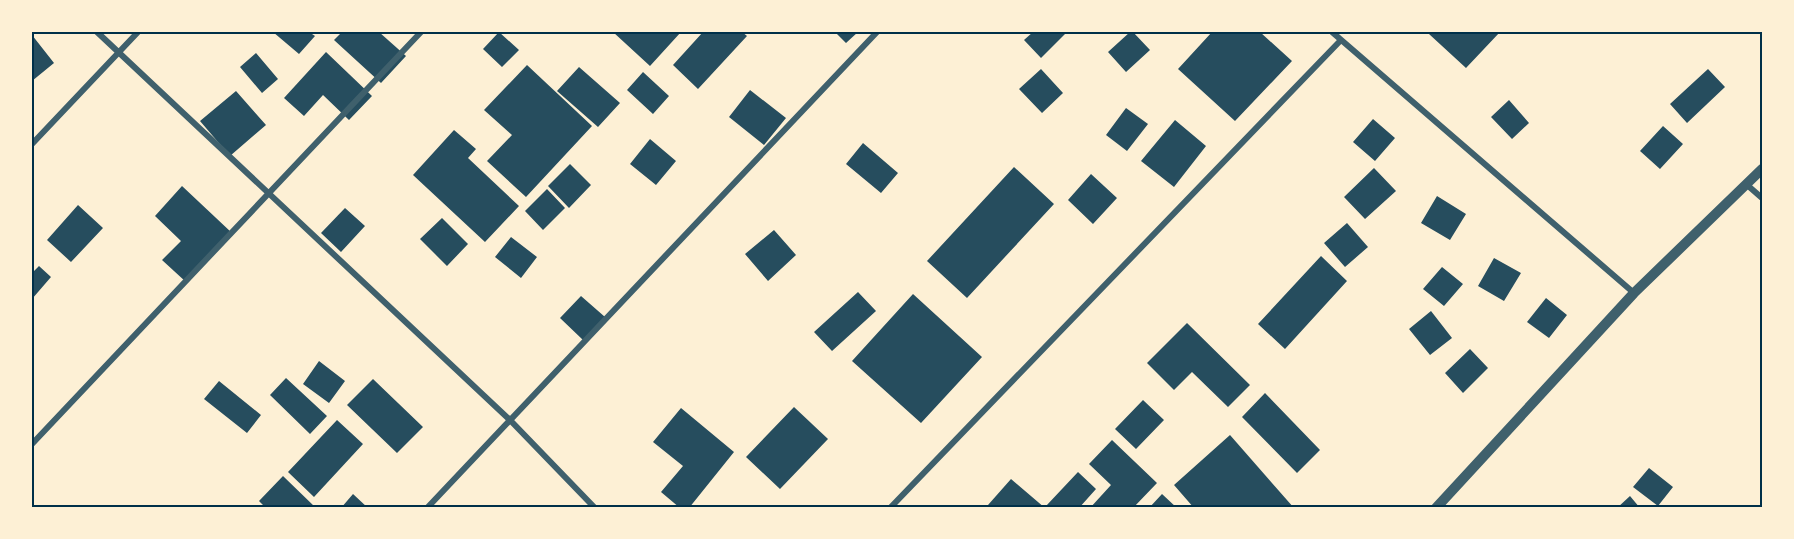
<svg xmlns="http://www.w3.org/2000/svg" width="1794" height="539" font-family="Signika,sans-serif">
	<style>
		.building { fill: #264d5e }
		.lines { fill: none; stroke-linecap: round; stroke-linejoin: round }
		.minor { stroke: #3f606c; stroke-width: 6 }
		.tertiary { stroke: #3f606c; stroke-width: 10 }
		.neatline { fill: none; stroke: #003049; stroke-width: 2 }
	</style>
	<rect width="100%" height="100%" fill="#fdf0d5"/>
	<path class="building" d="M273 32H309L315 36 299 54Z
		M342 32H379L406 56 381 83 334 40Z
		M499 32 519 50 502 67 483 49Z
		M613 32H681L650 66Z
		M703 32H742L747 36 698 89 673 65Z
		M835 32H858L846 43Z
		M1033 32H1065L1066 33 1041 58 1024 40Z
		M1130 32H1133L1150 50 1126 72 1108 52Z
		M1212 32H1260L1292 61 1235 121 1178 69Z
		M1432 32H1500L1466 68 1429 34Z
		M32 35 54 63 32 81Z
		M326 52 372 96 349 120 323 95 304 116 284 98Z
		M256 53 278 79 262 93 240 67Z
		M527 65 592 126 526 197 487 161 512 135 484 110Z
		M579 67 620 103 598 127 557 91Z
		M1041 69 1063 93 1042 113 1019 89Z
		M1708 69 1725 87 1687 123 1670 104Z
		M643 72 669 96 653 114 627 90Z
		M750 90 786 118 764 145 729 117Z
		M236 91 266 125 230 156 200 121Z
		M1509 100 1529 123 1512 139 1491 117Z
		M1126 108 1148 124 1127 151 1106 135Z
		M1373 119 1395 138 1375 161 1353 142Z
		M1175 120 1206 146 1174 187 1141 161Z
		M1663 126 1683 144 1660 169 1640 151Z
		M454 130 476 149 468 158 519 206 485 242 413 175Z
		M650 139 676 161 656 185 630 164Z
		M863 143 898 173 881 193 846 164Z
		M570 164 591 185 569 208 548 186Z
		M1014 167 1054 204 967 298 927 261Z
		M1374 168 1396 191 1365 219 1344 197Z
		M1091 174 1117 198 1093 224 1068 200Z
		M182 186 232 233 186 282 162 260 181 241 155 216Z
		M547 189 565 208 543 230 525 211Z
		M1437 196 1466 214 1450 240 1421 223Z
		M78 205 103 228 71 262 47 240Z
		M345 208 365 226 341 252 321 233Z
		M442 218 468 244 447 266 420 239Z
		M1347 223 1368 247 1345 267 1324 243Z
		M774 230 796 255 768 281 745 254Z
		M511 237 537 257 521 278 495 257Z
		M1321 256 1347 281 1285 349 1258 324Z
		M1494 258 1521 273 1504 301 1478 286Z
		M39 266 51 277 32 299V273Z
		M1442 267 1463 284 1444 306 1423 289Z
		M858 292 876 311 832 351 814 332Z
		M913 294 982 357 921 423 852 361Z
		M581 296 605 317 583 340 560 318Z
		M1546 298 1567 315 1549 338 1527 322Z
		M1431 311 1452 338 1430 355 1409 329Z
		M1187 323 1250 385 1228 407 1192 372 1174 390 1147 363Z
		M1470 349 1488 368 1463 393 1445 373Z
		M319 361 345 381 329 403 303 384Z
		M286 378 327 416 310 434 270 395Z
		M373 379 423 427 397 453 347 405Z
		M219 381 261 415 247 433 204 399Z
		M1265 393 1320 450 1297 473 1242 417Z
		M1143 400 1164 420 1136 449 1115 429Z
		M794 407 828 439 780 489 746 457Z
		M681 408 734 452 689 508H680L661 492 683 466 653 442Z
		M337 420 363 444 314 497 288 472Z
		M1230 435 1294 508H1194L1174 485Z
		M1112 440 1157 483 1133 508H1090L1111 485 1089 464Z
		M1649 468 1673 487 1658 506 1633 487Z
		M1078 472 1096 489 1079 508H1048L1046 506Z
		M283 476 316 508H266L259 501Z
		M1011 479 1045 508H992L988 505Z
		M353 494 368 508H341Z
		M1162 494 1177 508H1149Z
		M1630 496 1640 508H1617Z"/>
	<g class="lines">
		<path class="minor" d="M97 32 510 420 595 508
			M1332 32 1634 293
			M32 144 138 32
			M1746 184 1762 198
			M32 444 421 32
			M427 508 877 32
			M890 508 1341 40"/>
		<path class="tertiary" d="M1436 508 1634 293 1762 169"/>
	</g>
	<rect width="1794" height="539" fill="none" stroke="#fdf0d5" stroke-width="66"/>
	<rect x="33" y="33" width="1728" height="473" class="neatline"/>
</svg>
